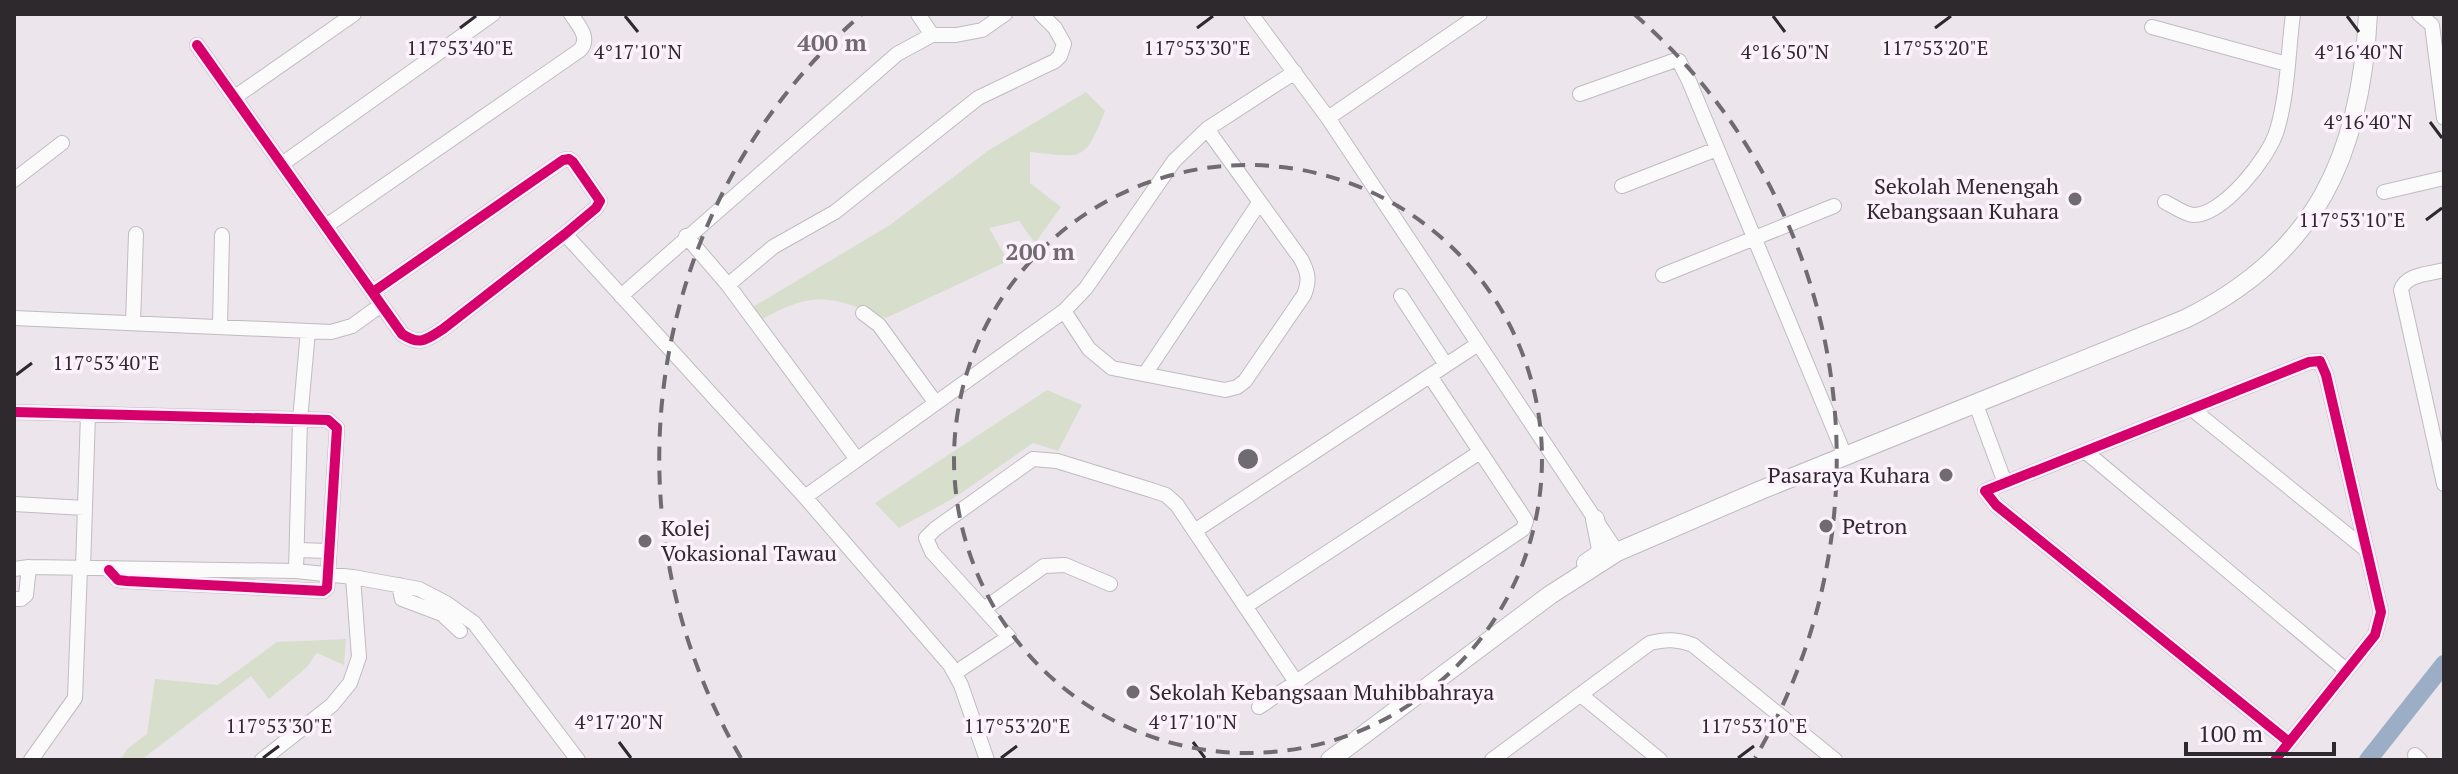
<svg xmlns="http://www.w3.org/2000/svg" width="2458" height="774" font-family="'PT Serif',serif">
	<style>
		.green { fill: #d7dfcc }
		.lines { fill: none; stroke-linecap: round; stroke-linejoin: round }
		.river { stroke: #9caec6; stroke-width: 18 }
		.minor-casing { stroke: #bfbbbf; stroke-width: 16 }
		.major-casing { stroke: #bfbbbf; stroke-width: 20 }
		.minor { stroke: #fcfbfc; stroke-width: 14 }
		.major { stroke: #fcfbfc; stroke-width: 18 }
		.cycleway-casing { stroke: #fcf1fc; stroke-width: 15 }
		.cycleway { stroke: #d6006c; stroke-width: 10 }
		.ticks { fill: none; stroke: #2d292d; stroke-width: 3 }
		.ring { fill: none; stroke: #706b70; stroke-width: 4; stroke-dasharray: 14 10 }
		.poi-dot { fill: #706b70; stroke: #fcf1fc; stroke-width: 3 }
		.labels { text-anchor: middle; stroke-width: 7; stroke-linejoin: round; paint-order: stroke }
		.poi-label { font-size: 22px; fill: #2d292d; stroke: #fcf1fc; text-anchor: start }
		.ticks-label { font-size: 20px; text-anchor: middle; fill: #2d292d; stroke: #fcf1fc; stroke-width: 7; stroke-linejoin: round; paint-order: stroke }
		.centre { fill: #706b70; stroke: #fcf1fc; stroke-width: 4 }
		.ring-label { font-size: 24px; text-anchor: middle; font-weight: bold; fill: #706b70; stroke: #fcf1fc; stroke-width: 7; stroke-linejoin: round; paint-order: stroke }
	</style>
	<rect width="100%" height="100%" fill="#ece6ec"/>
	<path class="green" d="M1086 92 1105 111C1084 164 1083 157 1030 152V183L1061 207 1035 243 1019 221 989 228 1008 261 886 318C832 297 814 289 761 320L751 308 890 225 989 150Z
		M1047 390 1082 405 1058 451 1033 443 954 498 899 528 875 503Z
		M346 639 344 665 317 653 306 668 269 699 251 676 141 760H120L127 749 147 734 155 679 218 685 277 642Z"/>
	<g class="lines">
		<path class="river" d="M2368 760 2444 664"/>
		<g class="minor-casing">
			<path id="minor" d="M918 14 932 35
				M1251 14 1328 118 1617 552
				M2419 14 2432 25 2444 118
				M2152 27 2287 64
				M197 45 402 334C420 346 426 340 443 329L565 234 596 208 600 201 573 162 569 159 563 160 373 292
				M1580 94 1673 61H1679L1689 81 1845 456
				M235 97 354 14
				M1328 118 1480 14
				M282 164 493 14
				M14 180 62 143
				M1622 186 1717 149
				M2384 192 2444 178
				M2165 202C2173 206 2184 214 2193 215 2223 216 2270 156 2277 130 2288 94 2288 52 2293 14
				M326 226 580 50C591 38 578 25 571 14
				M565 234 805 497 950 665 961 685 987 760
				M686 236 728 285 856 458
				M2444 270C2429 274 2406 274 2401 290L2444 484
				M1663 275 1834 206
				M728 285 773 247 835 212 978 98 1055 61 1060 56 1064 44 1055 28 1041 14
				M621 296 897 54 932 35H956L982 30 1005 14
				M1401 296 1446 365
				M1064 311 1089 349 1112 368 1225 390 1237 387 1245 381 1304 295C1310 280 1308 272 1301 259L1207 129
				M863 313 879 325 935 402
				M14 318 331 332 352 326 381 305
				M133 323 136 234
				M220 327 222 235
				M1145 374 1259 203
				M1975 402 2005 483
				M2192 409 2364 548
				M14 412 328 420 337 428 327 588 323 591 127 581 118 580 109 570
				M2086 452 2346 670
				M805 497 1064 311 1086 288 1174 161 1207 129 1295 72
				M14 504 85 508
				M1196 530 1478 344
				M297 550 329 551
				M83 568 88 414
				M14 569 29 567 296 571 353 577 419 589 446 603 474 623 578 760
				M296 571 300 420 308 331
				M399 585 402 599 442 614 460 631
				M14 599H21L26 595 29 567
				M1246 606 1480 452
				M984 609 1044 566 1065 565 1110 584
				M955 673 1009 637 932 552 926 538 935 529 1033 459 1057 461 1151 490 1166 495 1177 505 1296 682
				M1581 695 1660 760
				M1259 707 1523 529 1526 521 1521 513 1430 376
				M2415 755 2420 760
				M31 760 75 698 80 568
				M262 760 332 705 350 683 359 657 353 577
				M1492 760 1650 643C1666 639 1677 639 1693 645L1835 760
				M2275 760 2375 635 2381 612 2326 375 2320 361 2309 362 1985 491 1996 505 2289 742"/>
		</g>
		<g class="major-casing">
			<path id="major" d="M1586 563 1598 555 1601 549 1595 519
				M1330 760 1550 595 1617 552 1761 490 2185 319C2316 255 2361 155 2368 14"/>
		</g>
		<use href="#minor" class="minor"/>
		<use href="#major" class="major"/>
		<g class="cycleway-casing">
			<path id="cycleway" d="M197 45 402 334C420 346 426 340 443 329L565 234 596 208 600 201 573 162 569 159 563 160 373 292
				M14 412 328 420 337 428 327 588 323 591 127 581 118 580 109 570
				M2275 760 2375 635 2381 612 2326 375 2320 361 2309 362 1985 491 1996 505 2289 742"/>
		</g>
		<use href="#cycleway" class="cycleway"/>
	</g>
	<path class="ticks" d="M625 16 638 32M1773 16 1785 32M2347 16 2359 32M460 28 476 16M1197 28 1213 16M1935 28 1951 16M2430 122 2442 138M2426 220 2442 208M16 375 32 363M619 742 631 758M1193 742 1205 758M263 758 279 746M1001 758 1017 746M1738 758 1754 746"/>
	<g class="ring">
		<circle cx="1248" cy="459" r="294"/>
		<path d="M741 758A589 589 0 0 1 862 14M1634 14A589 589 0 0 1 1755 758"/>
	</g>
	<g class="poi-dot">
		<circle cx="2075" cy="199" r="8"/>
		<circle cx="1946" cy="475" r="8"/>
		<circle cx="1826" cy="526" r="8"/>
		<circle cx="645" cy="541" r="8"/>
		<circle cx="1133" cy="692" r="8"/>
	</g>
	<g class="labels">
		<g class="poi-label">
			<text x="2059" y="194" text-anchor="end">Sekolah Menengah<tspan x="2059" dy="25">Kebangsaan Kuhara</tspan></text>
			<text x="1930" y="483" text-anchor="end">Pasaraya Kuhara</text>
			<text x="1842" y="534">Petron</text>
			<text x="661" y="536">Kolej<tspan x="661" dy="25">Vokasional Tawau</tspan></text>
			<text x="1149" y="700">Sekolah Kebangsaan Muhibbahraya</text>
		</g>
	</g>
	<g class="ticks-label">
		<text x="460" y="55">117°53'40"E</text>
		<text x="1197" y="55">117°53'30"E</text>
		<text x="1935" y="55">117°53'20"E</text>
		<text x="638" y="59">4°17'10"N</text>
		<text x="1785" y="59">4°16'50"N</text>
		<text x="2359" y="59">4°16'40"N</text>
		<text x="2368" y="129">4°16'40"N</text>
		<text x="2352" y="227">117°53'10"E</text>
		<text x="106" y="370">117°53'40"E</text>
		<text x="619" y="729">4°17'20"N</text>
		<text x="1193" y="729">4°17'10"N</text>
		<text x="279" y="733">117°53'30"E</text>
		<text x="1017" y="733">117°53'20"E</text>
		<text x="1754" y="733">117°53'10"E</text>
	</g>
	<circle cx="1248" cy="459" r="12" class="centre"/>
	<g class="ring-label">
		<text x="832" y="51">400 m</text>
		<text x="1040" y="260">200 m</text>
	</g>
	<rect width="2458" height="774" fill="none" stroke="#2d292d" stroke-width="32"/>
	<path d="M2186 742v12h148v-12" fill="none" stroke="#2d292d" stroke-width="4"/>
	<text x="2198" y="742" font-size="24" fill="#2d292d" stroke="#fcf1fc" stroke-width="6" paint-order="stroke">100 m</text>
</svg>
